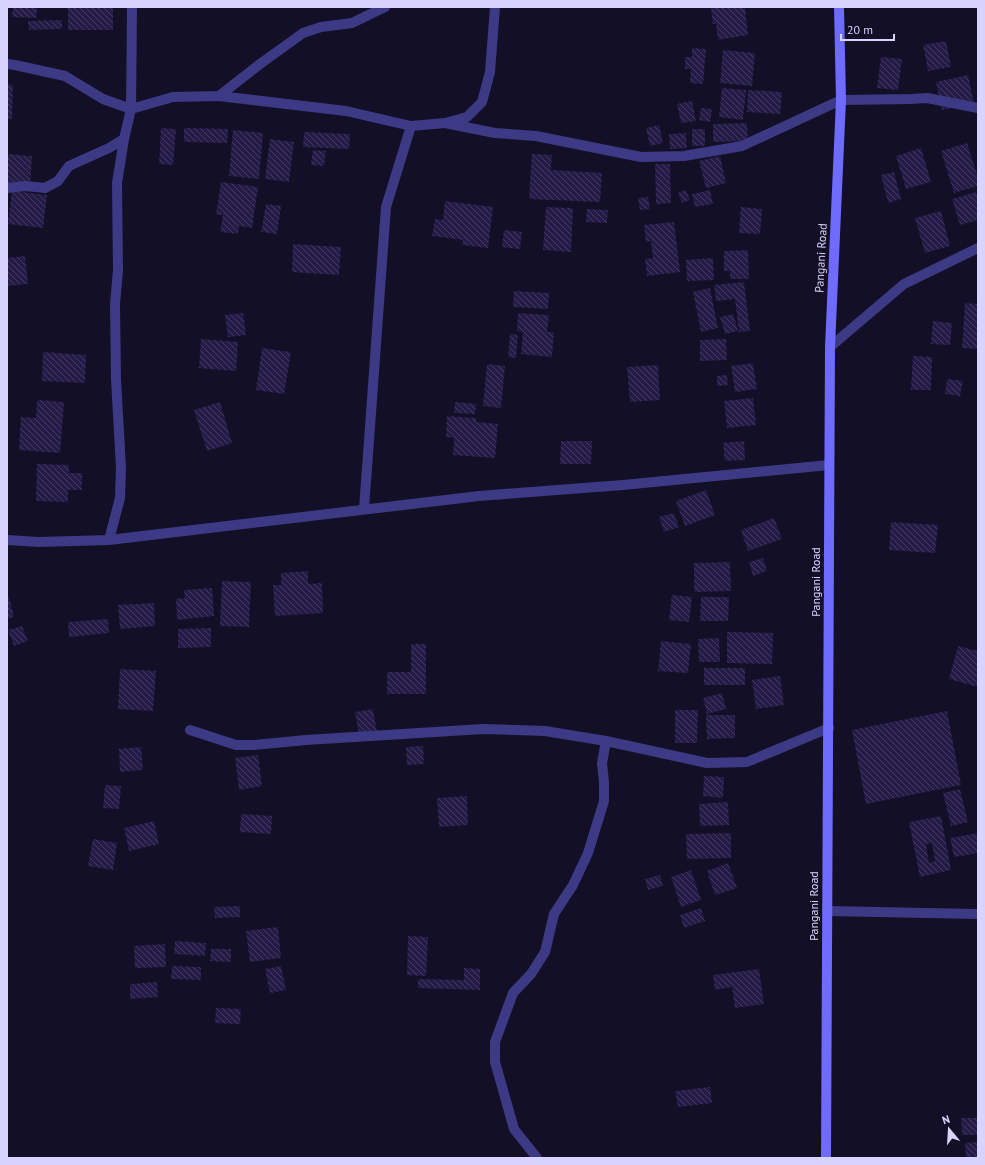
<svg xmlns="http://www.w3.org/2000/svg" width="985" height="1165" font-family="'PT Sans',sans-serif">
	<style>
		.building { fill: url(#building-back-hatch); fill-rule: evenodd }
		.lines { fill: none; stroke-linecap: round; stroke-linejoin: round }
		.street { stroke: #3d3a85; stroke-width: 10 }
		.secondary { stroke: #6f6bff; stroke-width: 10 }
		.labels { text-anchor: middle; stroke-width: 3.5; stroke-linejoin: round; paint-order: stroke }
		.street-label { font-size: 12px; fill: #d9d4ff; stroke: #130f26 }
	</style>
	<defs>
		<pattern id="building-back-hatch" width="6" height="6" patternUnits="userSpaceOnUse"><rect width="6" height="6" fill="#241b47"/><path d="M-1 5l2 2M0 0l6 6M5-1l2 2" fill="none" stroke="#433b63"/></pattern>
	</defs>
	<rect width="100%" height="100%" fill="#130f26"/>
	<path class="building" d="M13 7H37L36 18 12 17Z
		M68 7H113V30H68Z
		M711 7H745L748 35 718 40 716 24H713Z
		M62 20V29L29 30 28 21Z
		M946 41 951 67 928 71 923 45Z
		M692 48 706 49 703 84 690 83 691 69H685V57H692Z
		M723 50 755 53 752 86 720 83Z
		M881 57 902 59 898 90 877 88Z
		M968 75 974 103 942 110 936 82Z
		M7 84 13 85 12 119H7Z
		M722 88 746 90 743 120 719 117Z
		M748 90 782 92 780 114 747 112Z
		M692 101 696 121 681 123 677 104Z
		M701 108 712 109 710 122 699 120Z
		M747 123 748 141 713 142V124Z
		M659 125 663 143 650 146 646 128Z
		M161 128 176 129 173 165 159 164Z
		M184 128 228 129 227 143 184 142Z
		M692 129H705V146H692Z
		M233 130 263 133 259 179 229 176Z
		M304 132 350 134 349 149 303 147Z
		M686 133 687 148 670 149 669 134Z
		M270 139 294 142 289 182 265 179Z
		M967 143 978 178V186L954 193 941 151Z
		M921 148 931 182 906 189 896 156Z
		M313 150 326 151 324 166 311 165Z
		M7 154 32 156 30 186 7 184Z
		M532 154 552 155 551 170 602 173 600 202 529 199Z
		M720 156 726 183 706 188 699 161Z
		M655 164H670L671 203 656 204Z
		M894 172 901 199 888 203 881 175Z
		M221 182 258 187 252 228 239 226 238 234 220 232 223 215H216Z
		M686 190 690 200 682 203 678 193Z
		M710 190 713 204 695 207 692 194Z
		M12 191 47 195 43 228 8 224Z
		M976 192 978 198V220L960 225 952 199Z
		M648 197 650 209 640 210 638 198Z
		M445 201 493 207 488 248 462 245 463 240 432 236 435 219 443 220Z
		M266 204 281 206 277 234 261 232Z
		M546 207 573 208 571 252 543 250Z
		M741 207 762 209 760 234 739 233Z
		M587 209 608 210 607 223 586 222Z
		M941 211 950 246 925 253 915 218Z
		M674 222 680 272 647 276 645 259 653 258 651 241 646 242 644 225Z
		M504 230 522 232 520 249 502 247Z
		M293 244 341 247 339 275 292 272Z
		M748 250 749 279H730V271H724V251Z
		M25 256 28 284 7 286V258Z
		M713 258 714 280 687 281 686 260Z
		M744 282 750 331 739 332 735 299 716 301 714 285Z
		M710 288 718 328 701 332 693 292Z
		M514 291 549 293 548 309 513 307Z
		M965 303 978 304V349L962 348Z
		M243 313 246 335 228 337 225 315Z
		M518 313 549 315 547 332H554L552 357 521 354 523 332 517 331Z
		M733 314 738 331 725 334 720 317Z
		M933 321 952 323 950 345 931 344Z
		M510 334 518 335 516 358 508 357Z
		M201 339 238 342 236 371 199 368Z
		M726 339 727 360 700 361V340Z
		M262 348 291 352 284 394 256 390Z
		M43 352 86 355 85 383 42 381Z
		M913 356 932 357 931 390H911Z
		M753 363 757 389 735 392 731 366Z
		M487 364 505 366 501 408 483 406Z
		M658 365 660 400 630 402 627 367Z
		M727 375 728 385 717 386V376Z
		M947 379 963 381 960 396 945 394Z
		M753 398 756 425 727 428 724 401Z
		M37 400 64 402 60 453 19 450 21 417 36 418Z
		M220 402 232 443 207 451 194 410Z
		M455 402 476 404 475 414 454 413Z
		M447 416 476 418V422L498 424 495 458 453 455 454 438 446 437Z
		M561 441H592L591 464H560Z
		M744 441 745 460 725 461 723 443Z
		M37 464 69 465V473H82V490H68V502L36 501Z
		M706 490 715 515 685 526 676 501Z
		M674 513 679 527 664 532 659 517Z
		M774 518 782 539 748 551 741 530Z
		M891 522 938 525 935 553 889 550Z
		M763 558 767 571 753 576 749 562Z
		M730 562 731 591 694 592V563Z
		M308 571V584L322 583 323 613 275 616 273 585H281V573Z
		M222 581 251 582 249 627 220 626Z
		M212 588 214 616 177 620 176 599 185 598 184 590Z
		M672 595 692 597 689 622 669 620Z
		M7 597H9L14 617 7 619Z
		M701 597H729L728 621H700Z
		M154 603 155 626 120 629 118 605Z
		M108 619 109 633 69 637 68 622Z
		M22 626 28 641 14 646 8 630Z
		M211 628V647L178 648V629Z
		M727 632 773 633 772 664 727 663Z
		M719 638 720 662H699L698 639Z
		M661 641 691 644 688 673 658 671Z
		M411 644H426V694H387V672H411Z
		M958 646 978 651V687L949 679Z
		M704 668H745V685H704Z
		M120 669 156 671 153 711 118 709Z
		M780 676 784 705 756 709 752 680Z
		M722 693 726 709 707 714 703 698Z
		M373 709 377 732 359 735 355 712Z
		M675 710H698L697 743H675Z
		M947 711 961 785 866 804 852 730Z
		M706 715H735V738L707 739Z
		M423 746 424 764 407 765 406 747Z
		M141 747 143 770 120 772 119 749Z
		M258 755 262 786 239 790 235 758Z
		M704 776 724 777 723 798 703 796Z
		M105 785 121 786 119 809 103 808Z
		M960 789 968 822 951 826 943 793Z
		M467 796 468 825 439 827 437 798Z
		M728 802 729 825 700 826 699 804Z
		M241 814 272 816 271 834 240 832Z
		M941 816 951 870 920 877 909 822ZM932 843 935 861 929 863 926 844Z
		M154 821 159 844 129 851 124 828Z
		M731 833V858L687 859 686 834Z
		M978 833V853L954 857 950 838Z
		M93 839 117 843 113 870 88 866Z
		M728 863 737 888 715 895 707 871Z
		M691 870 701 900 681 907 671 877Z
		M660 875 663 886 648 890 645 879Z
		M240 906V917L215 918 214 907Z
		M701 908 705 921 684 928 680 915Z
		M278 927 281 958 250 962 246 931Z
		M408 936 428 937 426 976 407 975Z
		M175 941 206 943 205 956 174 954Z
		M165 944 166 967 135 968 134 946Z
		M211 949H231V962L210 961Z
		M172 966 201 967V980L171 979Z
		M281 966 286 990 270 993 265 969Z
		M464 968 480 969V990L418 988V979L464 980Z
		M759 969 764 1004 735 1008 732 987 715 990 713 975Z
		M157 982 158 997 130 999V984Z
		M216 1008 241 1009 240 1024 215 1023Z
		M710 1087 712 1103 678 1107 675 1091Z
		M961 1118H978V1135H962Z
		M978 1142V1158H966L965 1143Z"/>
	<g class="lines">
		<path class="street" d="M7 64 15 65 65 76 103 99 131 109 173 97 219 96 260 64 303 33 321 27 352 23 385 7
			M219 96 346 111 411 126 445 123 467 117 482 102 490 72 495 7
			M445 123 495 133 536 136 641 157 684 156 742 146 841 100 911 99 927 98 978 108
			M7 188 26 186 45 188 58 181 69 166 109 148 124 139
			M830 347 904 284 978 248
			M364 509 386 207 411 126
			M7 540 39 542 109 540 120 498 121 468 116 379 115 304 118 270 117 183 124 139 131 109 132 7
			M109 540 479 496 623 485 829 465
			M190 730 236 745H253L306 740 483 729 545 731 606 741 707 763 747 762 829 728
			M827 911 978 914
			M537 1158 514 1129 495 1062V1042L513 993 531 974 545 952 554 914 573 885 588 853 604 801V782L602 763 606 741"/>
		<path class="secondary" d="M826 1158 830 347 841 100 839 7"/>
	</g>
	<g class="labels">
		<g class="street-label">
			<text transform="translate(821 258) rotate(-87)" y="4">Pangani Road</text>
			<text transform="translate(816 582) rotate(-90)" y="4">Pangani Road</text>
			<text transform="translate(814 906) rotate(-90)" y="4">Pangani Road</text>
		</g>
	</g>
	<rect width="985" height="1165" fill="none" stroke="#d9d4ff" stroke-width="16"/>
	<g transform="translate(949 1129) rotate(342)" stroke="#130f26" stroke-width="3" paint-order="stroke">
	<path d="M0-3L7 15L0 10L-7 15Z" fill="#d9d4ff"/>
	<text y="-6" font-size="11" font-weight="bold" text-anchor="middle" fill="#d9d4ff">N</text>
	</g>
	<path d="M841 34v6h53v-6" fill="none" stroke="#d9d4ff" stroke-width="2"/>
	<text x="847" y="34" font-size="12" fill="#d9d4ff" stroke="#130f26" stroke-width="3" paint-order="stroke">20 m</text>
</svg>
